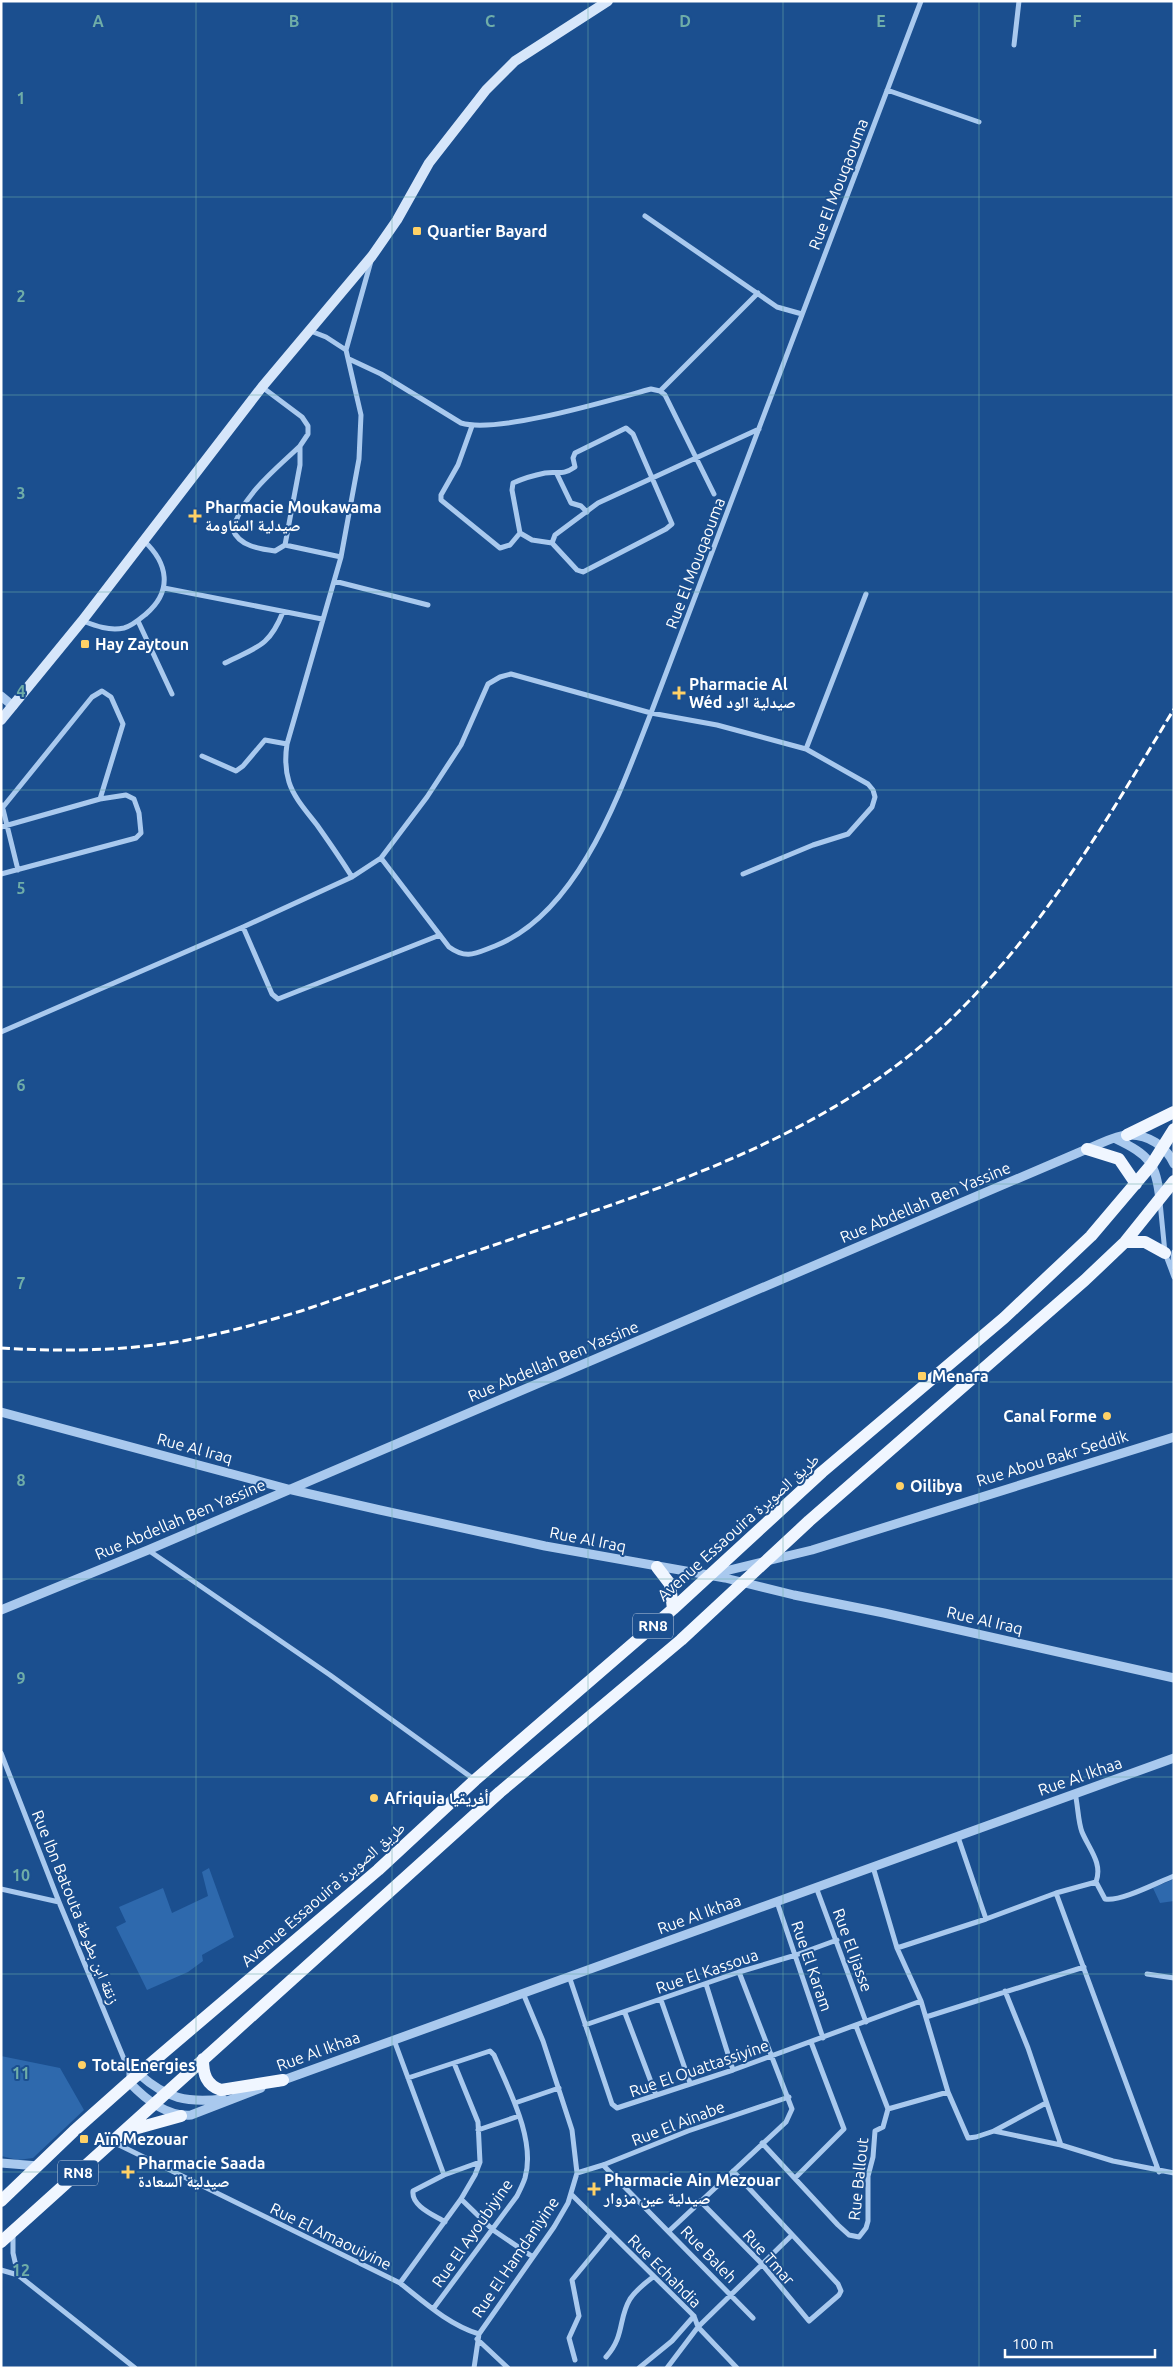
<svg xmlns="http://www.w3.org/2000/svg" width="1175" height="2369" font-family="Ubuntu,'Noto Naskh Arabic',sans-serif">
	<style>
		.green { fill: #2e69ad }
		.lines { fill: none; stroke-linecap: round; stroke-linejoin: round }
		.minor { stroke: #a9c9ee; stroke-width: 5 }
		.tertiary { stroke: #a9c9ee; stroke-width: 9 }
		.secondary { stroke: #d6e6fa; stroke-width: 10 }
		.primary { stroke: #f0f6ff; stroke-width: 12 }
		.rail { stroke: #fff; stroke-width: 3; stroke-dasharray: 9 4; stroke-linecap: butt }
		.grid { fill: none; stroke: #6fada8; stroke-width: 1; stroke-opacity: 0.55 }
		.poi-dot { fill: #ffd166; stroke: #1b4f8f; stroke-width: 2 }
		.labels { text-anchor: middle; stroke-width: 4; stroke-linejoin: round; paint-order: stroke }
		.shield { fill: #1b4f8f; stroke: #bbcadd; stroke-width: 1 }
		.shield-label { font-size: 15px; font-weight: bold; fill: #fff }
		.street-label { font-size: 16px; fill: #fff; stroke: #1b4f8f }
		.poi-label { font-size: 16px; font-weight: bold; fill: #fff; stroke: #1b4f8f; text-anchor: start }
		.grid-label { font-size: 16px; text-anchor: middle; font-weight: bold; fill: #6fada8; stroke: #1b4f8f; stroke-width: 4; stroke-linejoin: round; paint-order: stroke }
	</style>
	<rect width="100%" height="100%" fill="#1b4f8f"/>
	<path class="green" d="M209 1868 234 1937 202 1955 203 1961 188 1972 147 1990 116 1927 126 1922 119 1907 163 1888 172 1913 208 1896 202 1872Z
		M1174 1879V1901L1160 1903 1153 1888Z
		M1 2056 60 2068 84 2110 33 2158 18 2160 1 2156Z"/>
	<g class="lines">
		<path class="minor" d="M1014 45 1019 1
			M887 90 979 122
			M645 216 777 307 802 314
			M308 330 326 337 346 350
			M349 359 381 374 461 423C498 434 610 400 651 389L660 391 665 395 714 494
			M262 387 302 417 308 426V434L300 446V465L285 545 275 551C260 549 239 546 233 530 242 495 275 470 300 446
			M660 391 758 293
			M472 426 458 465 441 495V500L500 548 510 545 520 533 512 490 513 483C522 479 535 475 545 473 558 471 562 476 575 467L573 458 575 453 626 428 633 434 672 524 666 529 583 572 577 570 552 543 532 540 520 533
			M557 474 571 503 581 506 587 512
			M552 543 555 535 598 503 759 429
			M285 545 341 557
			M334 581 428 605
			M164 588 322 619
			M83 621C96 626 109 631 124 628 132 626 140 619 146 614 173 591 168 563 144 541
			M138 621 172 694
			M225 663C257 647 269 647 283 612
			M202 756 236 771 243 766 265 740 287 744
			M2 805 18 870
			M3 807 92 697 102 691 111 697 123 724 100 799
			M1 827 100 799 126 795 134 799 139 813 141 833 136 838 1 874
			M381 858 449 947C467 960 476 953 495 946 579 913 620 792 651 713L921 1
			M743 874 813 845 848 834 872 807 875 797 873 790 868 784 806 749
			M352 877C341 859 329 842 317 825 307 812 294 798 289 782 285 769 285 757 287 744L341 557 359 459 361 415 346 350 371 261
			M243 927 272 994 278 999 440 935
			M1 1032 243 927 352 877 381 858 427 797 461 745 488 684 500 677 511 674 651 713 717 725 806 749 866 594
			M1160 1202 1165 1253 1174 1277
			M1172 1267 1174 1252
			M148 1550 330 1675 475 1780
			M1 1753 59 1902 129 2071V2080
			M1075 1793C1078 1805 1078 1822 1082 1832 1089 1849 1103 1863 1096 1882L1105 1899C1121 1902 1158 1882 1174 1876
			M958 1837 986 1919
			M873 1867 897 1948 921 2001 948 2092 968 2138 976 2137 994 2131 1061 2145 1113 2161 1174 2173
			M816 1887 866 2022
			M1 1889 59 1902
			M1056 1893 1159 2172
			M777 1902 823 2038
			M897 1948 986 1919 1056 1893 1096 1882
			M1147 1974 1174 1978
			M569 1976 612 2104 617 2108 733 2070 921 2001
			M706 1984 733 2070
			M1005 1991 1028 2048 1061 2145
			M661 2000 690 2083
			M625 2013 656 2095
			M926 2017 1084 1967
			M585 2025 739 1972 796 1955 837 1940
			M856 2026 888 2109
			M394 2040 444 2175
			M408 2078 490 2051 494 2055C509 2090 536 2140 525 2178 523 2184 520 2190 517 2196L433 2309
			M515 2103 559 2088
			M888 2109 948 2092
			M478 2130 519 2116
			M994 2131 1046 2103
			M113 2142 400 2283C424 2302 449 2325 479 2334
			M762 2143 838 2225 849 2235 859 2237 866 2228 868 2221V2176L873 2157 875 2131 883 2127 888 2109
			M603 2165 753 2318
			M577 2173 603 2165 688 2131 789 2097
			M795 2178 844 2129 811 2042
			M571 2194 694 2316 698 2327 737 2368
			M461 2199 493 2230 533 2257
			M700 2201 761 2263 809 2321 839 2295 841 2291 838 2284 733 2171
			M445 2222C434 2215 411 2206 413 2191L444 2175 480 2162
			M669 2231 786 2122 792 2109 739 1972
			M13 2234V2253L18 2275
			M1 2270 18 2275 135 2368
			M400 2283 461 2199 475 2175 480 2162 478 2122 454 2063
			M477 2339 508 2368
			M606 2357C625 2336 618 2319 630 2299 636 2290 645 2283 653 2277
			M575 2360 569 2338 579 2316 572 2280 610 2234
			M474 2368 479 2334 554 2227 568 2203 577 2173 572 2130 543 2041 523 1993
			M639 2368 672 2341 694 2316
			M667 2368 698 2327 792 2235"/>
		<path class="tertiary" d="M1 696 13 706
			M1116 1139C1149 1155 1156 1162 1160 1200
			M1 1412 288 1489 380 1510 545 1546 725 1578 794 1595 884 1613 1174 1678
			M713 1574 812 1550 1174 1437
			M1 1610 148 1550 1087 1149C1099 1145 1115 1135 1128 1135 1148 1134 1166 1146 1174 1164
			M139 2074C167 2099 187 2103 223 2099
			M129 2082C144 2098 167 2117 191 2115L261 2088
			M278 2082 1174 1758
			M1 2163 38 2166"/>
		<path class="secondary" d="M1 720 82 621 262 387 372 256 397 220 429 163 486 90 515 61 608 1"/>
		<path class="primary" d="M1127 1135 1174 1112
			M1087 1149 1119 1159 1136 1184
			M1125 1242H1145L1165 1253
			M657 1567 670 1584 673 1609
			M203 2059C203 2074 206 2085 221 2090L283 2080
			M127 2131 181 2116
			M1 2201 74 2131 129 2082 378 1870 475 1780 673 1609 822 1472 1004 1318 1091 1236 1152 1164 1174 1129
			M1 2242 500 1792 681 1640 809 1521 1085 1280 1125 1242 1174 1181"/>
		<path class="rail" d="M1 1348C66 1352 134 1351 198 1338 233 1331 267 1321 301 1311 383 1283 465 1255 547 1227 692 1178 840 1127 952 1018 1044 929 1108 818 1174 709"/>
	</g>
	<path class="grid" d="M196 1V2368M392 1V2368M588 1V2368M783 1V2368M979 1V2368M1 197H1174M1 395H1174M1 592H1174M1 790H1174M1 987H1174M1 1184H1174M1 1382H1174M1 1579H1174M1 1777H1174M1 1974H1174M1 2172H1174"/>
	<g class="poi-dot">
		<rect x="412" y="226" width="10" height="10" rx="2.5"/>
		<path d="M192.5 508.5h5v5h5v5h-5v5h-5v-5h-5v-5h5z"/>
		<rect x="80" y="639" width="10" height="10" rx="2.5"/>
		<path d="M676.5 685.5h5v5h5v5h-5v5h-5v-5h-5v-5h5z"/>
		<rect x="917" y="1371" width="10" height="10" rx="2.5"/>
		<circle cx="1107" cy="1416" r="5"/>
		<circle cx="900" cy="1486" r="5"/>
		<circle cx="374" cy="1798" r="5"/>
		<circle cx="82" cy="2065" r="5"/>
		<rect x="79" y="2134" width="10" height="10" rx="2.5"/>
		<path d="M125.5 2164.5h5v5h5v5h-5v5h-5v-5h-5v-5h5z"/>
		<path d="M591.5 2181.5h5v5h5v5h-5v5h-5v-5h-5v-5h5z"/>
	</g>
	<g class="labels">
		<g class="shield">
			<rect x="633" y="1613.5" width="40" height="25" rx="4"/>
			<rect x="58" y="2160.5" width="40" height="25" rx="4"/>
		</g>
		<g class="shield-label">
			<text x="653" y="1631">RN8</text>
			<text x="78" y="2178">RN8</text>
		</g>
		<g class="street-label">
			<text transform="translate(838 184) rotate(-69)" y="6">Rue El Mouqaouma</text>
			<text transform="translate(695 563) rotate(-69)" y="6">Rue El Mouqaouma</text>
			<text transform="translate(925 1202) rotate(-23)" y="6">Rue Abdellah Ben Yassine</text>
			<text transform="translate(553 1361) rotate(-23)" y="6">Rue Abdellah Ben Yassine</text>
			<text transform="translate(195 1448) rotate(15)" y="6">Rue Al Iraq</text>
			<text transform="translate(1052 1458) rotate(-17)" y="6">Rue Abou Bakr Seddik</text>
			<text transform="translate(180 1519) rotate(-23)" y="6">Rue Abdellah Ben Yassine</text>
			<text transform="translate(738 1527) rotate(-42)" y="6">Avenue Essaouira طريق الصويرة</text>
			<text transform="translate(588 1539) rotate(11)" y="6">Rue Al Iraq</text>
			<text transform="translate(985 1620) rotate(13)" y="6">Rue Al Iraq</text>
			<text transform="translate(1080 1776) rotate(-19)" y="6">Rue Al Ikhaa</text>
			<text transform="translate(323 1894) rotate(-41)" y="6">Avenue Essaouira طريق الصويرة</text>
			<text transform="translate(76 1907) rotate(68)" y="6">Rue Ibn Batouta زنقة ابن بطوطة</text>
			<text transform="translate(699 1914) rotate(-20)" y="6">Rue Al Ikhaa</text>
			<text transform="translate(853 1950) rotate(70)" y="6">Rue El Ijasse</text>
			<text transform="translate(812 1966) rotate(71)" y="6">Rue El Karam</text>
			<text transform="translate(707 1971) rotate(-19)" y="6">Rue El Kassoua</text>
			<text transform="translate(318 2051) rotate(-20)" y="6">Rue Al Ikhaa</text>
			<text transform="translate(699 2068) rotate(-19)" y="6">Rue El Ouattassiyine</text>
			<text transform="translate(678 2123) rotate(-21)" y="6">Rue El Ainabe</text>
			<text transform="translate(858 2179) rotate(-84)" y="6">Rue Ballout</text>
			<text transform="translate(472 2233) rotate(-55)" y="6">Rue El Ayoubiyine</text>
			<text transform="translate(331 2236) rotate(26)" y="6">Rue El Amaouiyine</text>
			<text transform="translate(709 2254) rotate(46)" y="6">Rue Baleh</text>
			<text transform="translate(515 2257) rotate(-56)" y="6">Rue El Hamdaniyine</text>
			<text transform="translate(769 2257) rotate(48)" y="6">Rue Tmar</text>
			<text transform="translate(665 2271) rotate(45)" y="6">Rue Echahdia</text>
		</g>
		<g class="poi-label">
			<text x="427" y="237">Quartier Bayard</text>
			<text x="205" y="513">Pharmacie Moukawama<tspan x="205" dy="18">صيدلية المقاومة</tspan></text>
			<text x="95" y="650">Hay Zaytoun</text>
			<text x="689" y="690">Pharmacie Al<tspan x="689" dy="18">Wéd صيدلية الود</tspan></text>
			<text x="932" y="1382">Menara</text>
			<text x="1097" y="1422" text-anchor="end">Canal Forme</text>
			<text x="910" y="1492">Oilibya</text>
			<text x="384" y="1804">Afriquia أفريقيا</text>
			<text x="92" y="2071">TotalEnergies</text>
			<text x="94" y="2145">Aïn Mezouar</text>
			<text x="138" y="2169">Pharmacie Saada<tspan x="138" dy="18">صيدلية السعادة</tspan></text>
			<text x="604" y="2186">Pharmacie Ain Mezouar<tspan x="604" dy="18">صيدلية عين مزوار</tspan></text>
		</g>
	</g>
	<g class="grid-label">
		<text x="98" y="27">A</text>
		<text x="294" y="27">B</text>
		<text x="490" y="27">C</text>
		<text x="685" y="27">D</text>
		<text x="881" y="27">E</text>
		<text x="1077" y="27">F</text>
		<text x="21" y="104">1</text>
		<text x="21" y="302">2</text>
		<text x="21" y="499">3</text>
		<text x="21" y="697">4</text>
		<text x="21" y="894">5</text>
		<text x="21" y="1091">6</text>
		<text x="21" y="1289">7</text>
		<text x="21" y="1486">8</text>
		<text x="21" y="1684">9</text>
		<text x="21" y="1881">10</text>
		<text x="21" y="2079">11</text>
		<text x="21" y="2276">12</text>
	</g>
	<rect width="1175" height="2369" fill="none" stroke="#ffffff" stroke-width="5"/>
	<path d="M1005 2349v8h150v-8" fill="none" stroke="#ffffff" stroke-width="2.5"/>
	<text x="1012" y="2349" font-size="15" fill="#ffffff" stroke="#1b4f8f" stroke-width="4" paint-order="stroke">100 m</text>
</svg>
